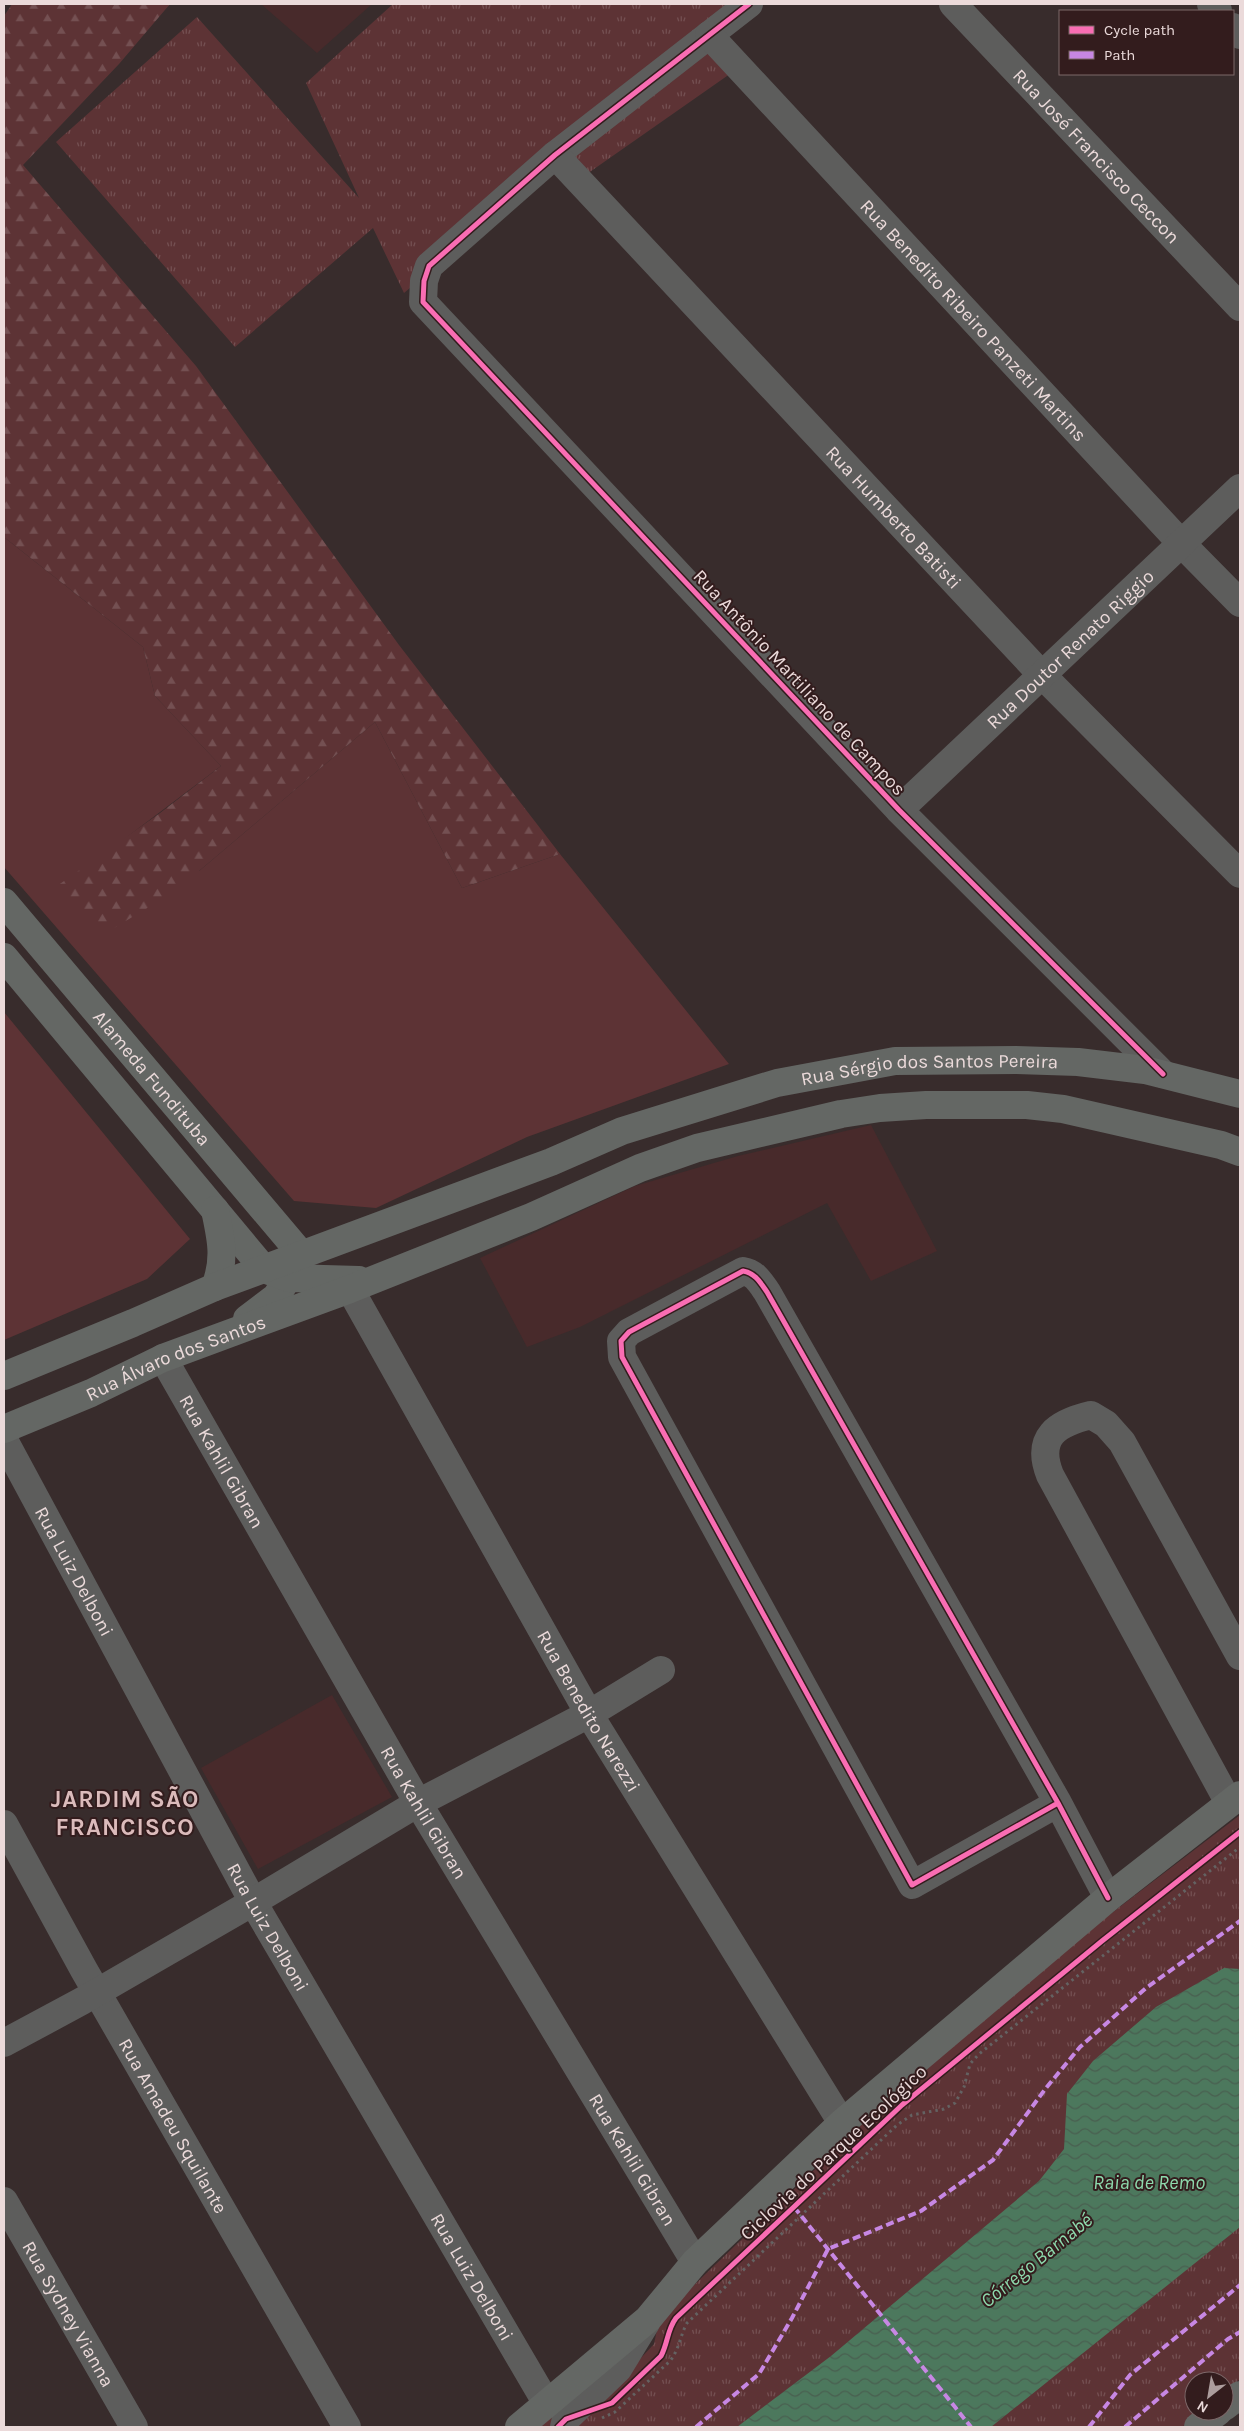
<svg xmlns="http://www.w3.org/2000/svg" width="1244" height="2431" font-family="Karla,sans-serif">
	<style>
		.built { fill: #482a2b }
		.grass { fill: #5d3335 }
		.forest { fill: url(#forest-firs) }
		.park { fill: url(#park-tufts) }
		.water { fill: url(#water-waves) }
		.lines { fill: none; stroke-linecap: round; stroke-linejoin: round }
		.path { stroke: #646262; stroke-width: 3; stroke-dasharray: 2.5 4; stroke-linecap: butt }
		.minor { stroke: #5d5d5c; stroke-width: 28 }
		.major { stroke: #646764; stroke-width: 28 }
		.quiet { stroke: #c787e3; stroke-width: 4; stroke-dasharray: 8 4; stroke-linecap: butt }
		.cycleway-casing { stroke: #331c1d; stroke-width: 8 }
		.cycleway { stroke: #f96db3; stroke-width: 5 }
		.labels { text-anchor: middle; stroke-width: 4; stroke-linejoin: round; paint-order: stroke }
		.street-label { font-size: 19px; fill: #ebdada; stroke: #331c1d }
		.water-label { font-size: 20px; font-style: italic; fill: #8edaad; stroke: #331c1d }
		.district-label { font-size: 24px; font-weight: bold; letter-spacing: 1px; fill: #dbbbbb; stroke: #331c1d }
	</style>
	<defs>
		<pattern id="forest-firs" width="22" height="20" patternUnits="userSpaceOnUse" patternTransform="scale(1.25)"><rect width="22" height="20" fill="#5d3335"/><path d="M5 1l3.5 6h-7zM16 11l3.5 6h-7z" fill="#745052"/></pattern>
		<pattern id="park-tufts" width="24" height="20" patternUnits="userSpaceOnUse" patternTransform="scale(1.25)"><rect width="24" height="20" fill="#5d3335"/><path d="M3 7l-1-3M5 7V3M7 7l1-3M15 17l-1-3M17 17v-4M19 17l1-3" fill="none" stroke="#745052"/></pattern>
		<pattern id="water-waves" width="16" height="10" patternUnits="userSpaceOnUse" patternTransform="scale(1.25)"><rect width="16" height="10" fill="#4c785d"/><path d="M0 5q4-4 8 0t8 0" fill="none" stroke="#495f50"/></pattern>
	</defs>
	<rect width="100%" height="100%" fill="#382c2c"/>
	<path class="built" d="M261 4H372L317 53Z
		M871 1125 937 1251 871 1281 827 1203 580 1327 527 1347 480 1258 635 1186 738 1156Z
		M332 1695 392 1797 258 1869 201 1768Z"/>
	<path class="grass" d="M4 537 143 647 155 696 221 766 123 840 199 871 375 722 462 888 560 854 729 1064 527 1137 376 1208 294 1201 4 867Z
		M4 1012 190 1239 147 1279 4 1340Z"/>
	<path class="forest" d="M12 4H170L119 64 23 165 196 366 399 645 560 854 462 888 375 722 199 871 154 904 104 934 57 886 160 813 221 766 155 696 143 647 4 537V16Z"/>
	<path class="park" d="M393 4H744L404 293 373 228 235 347 56 142 197 17 359 198 306 83Z
		M708 39 737 69 584 176 568 157Z
		M1240 1815V2379L1224 2393V2381H1194V2411H1202L1182 2427H540L562 2408 610 2391 654 2344 658 2325 668 2310 884 2103 1100 1922Z"/>
	<path class="water" d="M1224 1968 1240 1969V2227L991 2427H737L831 2356 1039 2181 1064 2149 1067 2094 1093 2061 1156 2007Z"/>
	<g class="lines">
		<path class="path" d="M602 2418 615 2412 670 2361C679 2350 680 2336 687 2323L897 2125 912 2115 944 2109 955 2103 964 2087 970 2064 979 2054 1240 1847"/>
		<g class="minor">
			<path d="M749 4 555 155 429 266 424 281 423 302 899 810 1163 1074"/>
			<path id="s1" d="M953 4 1240 307"/>
			<path d="M1211 4 1218 11"/>
			<path d="M1233 27 1240 35"/>
			<path id="s2" d="M709 35 1181 543 1240 603"/>
			<path id="s3" d="M555 155 1042 675 1240 874"/>
			<path id="s4" d="M899 810 1240 488"/>
			<path id="s5" d="M350 1289 589 1714 842 2123"/>
			<path id="s6" d="M163 1358 418 1803 695 2262"/>
			<path id="s7" d="M4 1440 253 1902 547 2404"/>
			<path d="M1058 1803 912 1885 622 1357 621 1341 629 1332 743 1271C755 1273 760 1282 767 1292L1058 1803 1108 1898"/>
			<path d="M1229 1803 1050 1475C1035 1437 1057 1423 1091 1415L1106 1424 1122 1442 1240 1656"/>
			<path id="s8" d="M4 1824 84 1970 347 2427"/>
			<path d="M4 2043 82 2001 253 1902 418 1803 589 1714 661 1670"/>
			<path id="s9" d="M4 2201 134 2427"/>
			<path d="M564 2427 566 2419 618 2369 646 2323"/>
		</g>
		<g class="major">
			<path id="s10" d="M4 902 302 1255 276 1297 247 1319"/>
			<path d="M4 957 264 1269 289 1278 359 1280"/>
			<path d="M215 1210C221 1238 226 1259 215 1287"/>
			<path id="s11" d="M4 1376 133 1323 215 1287 551 1162 622 1131 777 1083 895 1061 1016 1060 1078 1062 1145 1070 1240 1094"/>
			<path id="s12" d="M4 1429 91 1393 163 1358 350 1289 531 1217 640 1168 697 1148 841 1114 880 1108 926 1105H1027L1063 1109 1221 1145 1240 1152"/>
			<path d="M1224 2407 1240 2395"/>
			<path d="M519 2427 648 2319 695 2262 842 2123 1108 1898 1240 1795"/>
			<path d="M1198 2427 1219 2411"/>
		</g>
		<path class="quiet" d="M794 2207 971 2427
			M696 2427 759 2374 792 2318 828 2249 921 2211 993 2160 1046 2088 1080 2047 1146 1988 1240 1921
			M1089 2427 1130 2375 1240 2285
			M1125 2427 1228 2339 1240 2332"/>
		<g class="cycleway-casing">
			<path id="cycleway" d="M749 4 555 155 429 266 424 281 423 302 899 810 1163 1074
				M1058 1803 912 1885 622 1357 621 1341 629 1332 743 1271C755 1273 760 1282 767 1292L1058 1803 1108 1898
				M558 2427 566 2419 612 2403 661 2356C668 2343 667 2330 676 2318L902 2105 1102 1941 1240 1832"/>
		</g>
		<use href="#cycleway" class="cycleway"/>
	</g>
	<g class="labels">
		<g class="street-label">
			<text dy="7" stroke="none"><textPath href="#s1" startOffset="209">Rua José Francisco Ceccon</textPath></text>
			<text dy="7" stroke="none"><textPath href="#s2" startOffset="389">Rua Benedito Ribeiro Panzeti Martins</textPath></text>
			<text dy="7" stroke="none"><textPath href="#s3" startOffset="496">Rua Humberto Batisti</textPath></text>
			<text dy="7" stroke="none"><textPath href="#s4" startOffset="235">Rua Doutor Renato Riggio</textPath></text>
			<text transform="translate(800 682) rotate(47)" y="7">Rua Antônio Martiliano de Campos</text>
			<text dy="7" stroke="none"><textPath href="#s11" startOffset="981">Rua Sérgio dos Santos Pereira</textPath></text>
			<text dy="7" stroke="none"><textPath href="#s10" startOffset="230">Alameda Fundituba</textPath></text>
			<text dy="7" stroke="none"><textPath href="#s12" startOffset="186">Rua Álvaro dos Santos</textPath></text>
			<text dy="7" stroke="none"><textPath href="#s6" startOffset="119">Rua Kahlil Gibran</textPath></text>
			<text dy="7" stroke="none"><textPath href="#s7" startOffset="149">Rua Luiz Delboni</textPath></text>
			<text dy="7" stroke="none"><textPath href="#s5" startOffset="485">Rua Benedito Narezzi</textPath></text>
			<text dy="7" stroke="none"><textPath href="#s6" startOffset="524">Rua Kahlil Gibran</textPath></text>
			<text dy="7" stroke="none"><textPath href="#s7" startOffset="554">Rua Luiz Delboni</textPath></text>
			<text dy="7" stroke="none"><textPath href="#s8" startOffset="346">Rua Amadeu Squilante</textPath></text>
			<text transform="translate(833 2152) rotate(-43)" y="7">Ciclovia do Parque Ecológico</text>
			<text dy="7" stroke="none"><textPath href="#s6" startOffset="929">Rua Kahlil Gibran</textPath></text>
			<text dy="7" stroke="none"><textPath href="#s7" startOffset="959">Rua Luiz Delboni</textPath></text>
			<text dy="7" stroke="none"><textPath href="#s9" startOffset="130">Rua Sydney Vianna</textPath></text>
		</g>
		<g class="water-label">
			<text x="1149" y="2189">Raia de Remo</text>
			<text transform="translate(1036 2260) rotate(-39)" y="7">Córrego Barnabé</text>
		</g>
		<g class="district-label">
			<text x="125" y="1807">JARDIM SÃO<tspan x="125" dy="28">FRANCISCO</tspan></text>
		</g>
	</g>
	<rect width="1244" height="2431" fill="none" stroke="#ebdada" stroke-width="10"/>
	<rect x="1059" y="10" width="175" height="65" fill="#331c1d" stroke="#7d6869"/>
	<rect x="1069" y="26" width="25" height="8" fill="#f96db3" stroke="#7d6869"/>
	<text x="1104" y="35" font-size="15" fill="#ebdada">Cycle path</text>
	<rect x="1069" y="51" width="25" height="8" fill="#c787e3" stroke="#7d6869"/>
	<text x="1104" y="60" font-size="15" fill="#ebdada">Path</text>
	<g transform="translate(1209 2396) rotate(211)"><circle r="24" fill="#331c1d" stroke="#7d6869"/>
	<path d="M0-4L9 19L0 12L-9 19Z" fill="#ac9d9d"/>
	<text y="-8" font-size="14" font-weight="bold" text-anchor="middle" fill="#ebdada">N</text>
	</g>
</svg>
